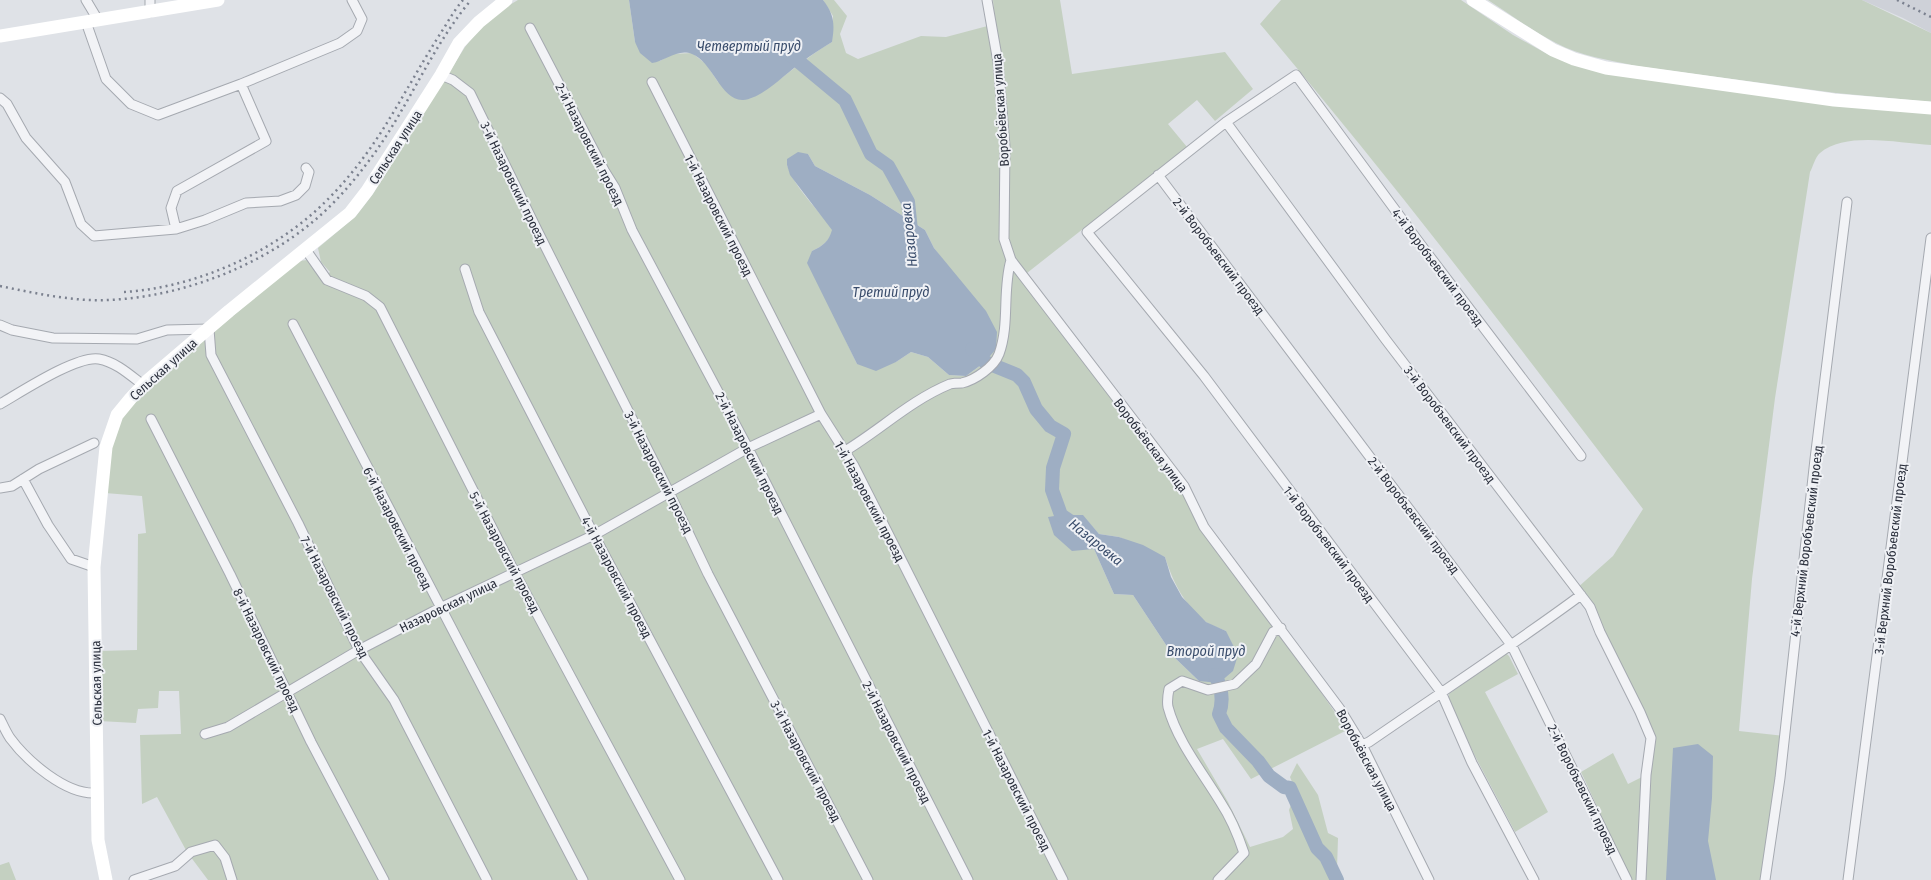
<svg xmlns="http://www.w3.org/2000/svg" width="1931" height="880" font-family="'Fira Sans Condensed',sans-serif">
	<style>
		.built { fill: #ced1d8 }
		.green { fill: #c4d0c1; fill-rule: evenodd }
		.water { fill: #9eaec3 }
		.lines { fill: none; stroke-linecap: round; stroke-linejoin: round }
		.river { stroke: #9eaec3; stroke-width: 14 }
		.street-casing { stroke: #a5a9b0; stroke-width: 11 }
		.street { stroke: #f2f3f6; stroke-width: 9 }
		.secondary { stroke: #fff; stroke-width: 13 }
		.rail { stroke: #7b818f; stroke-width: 2.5; stroke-dasharray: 2 4; stroke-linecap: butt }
		.labels { text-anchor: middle; stroke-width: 4; stroke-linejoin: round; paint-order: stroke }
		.street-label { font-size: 13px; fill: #2a2f3c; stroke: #eff1f5 }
		.water-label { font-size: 14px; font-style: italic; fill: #394c6b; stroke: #eff1f5 }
	</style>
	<rect width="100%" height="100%" fill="#dfe2e7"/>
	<path class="built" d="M1862 0H1931V33L1903 18Z"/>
	<path class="green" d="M518 0H629L635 42 660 61 672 54 692 53 706 64 718 82 758 94C784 78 806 57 832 42L833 16 823 0H834L847 16 840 34 846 53 858 59 921 36 946 37 995 24 993 0H1060L1072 74 1225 52 1253 89 1215 121 1197 100 1168 124 1187 147 1027 273 1023 283 1180 489 1200 528 1281 634 1347 730 1251 779 1223 739 1197 749 1228 802 1250 847 1283 837 1293 829 1289 810 1296 792 1290 777 1297 763 1318 795 1328 833 1338 838 1337 869 1340 880H208L187 852 157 797 142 804 140 735 181 734 179 691H159L158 708 138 709 136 723 99 721 98 651 137 650 138 534 146 533 142 496 105 493 111 444 118 422 133 400 298 261 308 260 322 278 330 272 321 262 318 248 356 216 373 194 465 47C480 27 496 12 518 0ZM808 154 815 166 870 195 925 230 934 248 952 272 985 362 966 376 949 375 928 357 911 352 896 362 857 364 845 339 812 251C823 246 829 241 833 230 818 209 796 190 787 165ZM1082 515 1099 534 1119 537 1165 557C1173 582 1184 605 1206 622 1212 626 1220 628 1226 631L1199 681 1174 657 1133 595 1114 594 1094 549Z
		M1281 0H1461L1513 35 1549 55 1931 114V145C1899 143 1845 131 1820 153 1815 157 1813 167 1810 172L1775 398 1752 579 1739 731 1784 736 1765 880H1631L1581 772 1613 753 1628 784 1646 775 1651 738 1576 589 1613 556 1643 509C1518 345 1393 181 1260 24Z
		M1488 0H1862L1931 33V102L1836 93 1636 66C1610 60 1580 56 1556 43 1532 31 1510 14 1488 0Z
		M1506 653 1509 656 1518 674 1485 692 1548 812 1515 832 1475 756 1449 701V694Z
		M9 862 16 880H0V865Z"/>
	<path class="water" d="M629 0H823C834 14 835 24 832 42 822 48 811 55 802 62 787 72 762 99 743 100 721 101 712 61 692 54 678 48 665 61 652 63L640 53 635 42Z
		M798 152 808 154 815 166 870 195 925 230 934 248 986 311 997 332 996 349 985 362 966 376 949 375 928 357 911 352 896 362 876 371 857 364 807 263 812 251C823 246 829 241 832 230L790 175 787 165V159Z
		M1061 515H1083L1099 534 1119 537 1143 545 1165 557 1171 577 1182 597 1206 622 1226 631 1238 655 1233 671 1219 683 1199 681 1174 657 1133 595 1114 594 1094 549 1072 551 1054 535 1048 517Z
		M1698 744 1713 756 1712 798 1708 841 1716 880H1666L1673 748Z"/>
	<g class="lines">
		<path class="river" d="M786 51 845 100 871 154 888 166 908 202 912 240
			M972 349 985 362 1017 375 1024 382 1036 409 1050 426 1064 434 1053 468 1052 490 1061 515 1077 526
			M1215 675C1222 688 1224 700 1219 714L1226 728 1258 761 1269 776 1284 787 1290 788 1317 848 1326 857 1337 880"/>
		<g class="street-casing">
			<path id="street" d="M86 0 98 20
				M150 0V12
				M987 0 998 62 1005 146 1004 239 1011 260 1184 486 1204 527 1340 709 1362 745 1429 880
				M86 22 106 79 131 104 158 115 241 84 340 43 357 31 362 19 352 0
				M530 28 605 172 615 188 632 230 748 448 968 880
				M441 75 453 80 470 93 538 232 669 492 708 574 868 880
				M652 82 821 414 854 466 1063 880
				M0 98 7 104 26 138 65 182 81 224 94 236 176 229 205 220 246 203 280 201 296 195 305 186 309 172 306 168
				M1226 122 1386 340 1590 607 1600 632 1640 712 1651 738 1646 775 1641 880
				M1158 175 1512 646 1627 880
				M176 229 171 208 177 191 266 141 241 84
				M306 250 327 280 366 296 380 307 515 573 680 880
				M465 269 479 312 594 535 778 880
				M293 324 583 880
				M0 325 12 330 53 338 137 339 167 330 209 329 211 355 298 523 359 650 394 700 487 880
				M0 404C21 392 77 355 99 359 116 362 130 375 143 385
				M151 419 230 574 311 742 384 880
				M845 451C880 430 911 400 950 384 954 383 957 383 962 383 975 380 994 367 999 354 1010 324 1002 290 1011 260
				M23 479 48 525 71 559 94 567
				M0 488 12 486 39 469 94 443
				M0 719C3 725 6 732 10 738 27 761 66 795 96 793
				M205 734 228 727 359 650 440 608 594 535 748 448 821 414
				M1362 745 1369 742C1440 693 1512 646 1581 595
				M134 880 175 866 191 852 215 845 225 858 232 880
				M1218 880 1244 853C1238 835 1231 818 1221 803 1203 773 1177 741 1168 707 1167 702 1168 694 1169 689L1182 681 1208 690 1235 684 1256 664 1273 632 1281 628
				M1534 880 1472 763 1441 692 1204 376 1087 232 1226 122 1296 75 1418 241 1581 456
				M1765 880 1780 778 1815 459 1847 202
				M1848 880 1931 238"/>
		</g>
		<use href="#street" class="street"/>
		<path class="secondary" d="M1473 0 1553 50 1574 59 1606 68 1834 100 1931 108
			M0 36 218 0
			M106 880 98 840 94 567 106 447 117 415 131 398 147 381 229 311 350 213 367 191 441 75 459 43 479 22 506 0"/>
		<path class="rail" d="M1897 0 1931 17
			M0 286C29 292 57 298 87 300 165 303 255 271 315 220 335 203 353 182 368 162 407 111 430 49 471 0
			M124 292C190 288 261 258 311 215 340 190 365 158 385 126 405 94 423 60 444 28 450 18 456 8 463 0"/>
	</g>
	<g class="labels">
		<g class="street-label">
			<text transform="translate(1000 110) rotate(-94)" y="5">Воробьёвская улица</text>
			<text transform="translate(590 144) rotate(63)" y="5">2-й Назаровский проезд</text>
			<text transform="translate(395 147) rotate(-57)" y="5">Сельская улица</text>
			<text transform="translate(514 183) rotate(64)" y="5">3-й Назаровский проезд</text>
			<text transform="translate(719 215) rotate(63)" y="5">1-й Назаровский проезд</text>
			<text transform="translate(1219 256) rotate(53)" y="5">2-й Воробъевский проезд</text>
			<text transform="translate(1438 267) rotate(53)" y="5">4-й Воробъевский проезд</text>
			<text transform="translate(163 369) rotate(-42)" y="5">Сельская улица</text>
			<text transform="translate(1450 424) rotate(53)" y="5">3-й Воробъевский проезд</text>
			<text transform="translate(1151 445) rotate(53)" y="5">Воробьёвская улица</text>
			<text transform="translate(750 453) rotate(63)" y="5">2-й Назаровский проезд</text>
			<text transform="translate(659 472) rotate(63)" y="5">3-й Назаровский проезд</text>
			<text transform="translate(870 501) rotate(62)" y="5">1-й Назаровский проезд</text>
			<text transform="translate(1414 515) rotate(53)" y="5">2-й Воробъевский проезд</text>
			<text transform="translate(398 528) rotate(63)" y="5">6-й Назаровский проезд</text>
			<text transform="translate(1806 541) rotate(-83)" y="5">4-й Верхний Воробъевский проезд</text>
			<text transform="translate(1329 544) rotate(53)" y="5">1-й Воробъевский проезд</text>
			<text transform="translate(505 552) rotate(62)" y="5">5-й Назаровский проезд</text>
			<text transform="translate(1890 559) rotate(-83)" y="5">3-й Верхний Воробъевский проезд</text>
			<text transform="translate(617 577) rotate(62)" y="5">4-й Назаровский проезд</text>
			<text transform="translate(335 597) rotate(63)" y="5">7-й Назаровский проезд</text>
			<text transform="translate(448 605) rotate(-26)" y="5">Назаровская улица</text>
			<text transform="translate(267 650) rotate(64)" y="5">8-й Назаровский проезд</text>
			<text transform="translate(96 683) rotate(-91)" y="5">Сельская улица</text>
			<text transform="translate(897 742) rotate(63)" y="5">2-й Назаровский проезд</text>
			<text transform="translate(1367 760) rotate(62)" y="5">Воробьёвская улица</text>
			<text transform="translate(806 761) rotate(62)" y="5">3-й Назаровский проезд</text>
			<text transform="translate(1583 789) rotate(64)" y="5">2-й Воробъевский проезд</text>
			<text transform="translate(1017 790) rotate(63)" y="5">1-й Назаровский проезд</text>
		</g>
		<g class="water-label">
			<text x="749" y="51">Четвертый пруд</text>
			<text transform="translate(909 235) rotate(-96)" y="5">Назаровка</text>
			<text x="891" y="297">Третий пруд</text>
			<text transform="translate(1096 542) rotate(39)" y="5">Назаровка</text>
			<text x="1206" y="656">Второй пруд</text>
		</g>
	</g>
</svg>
